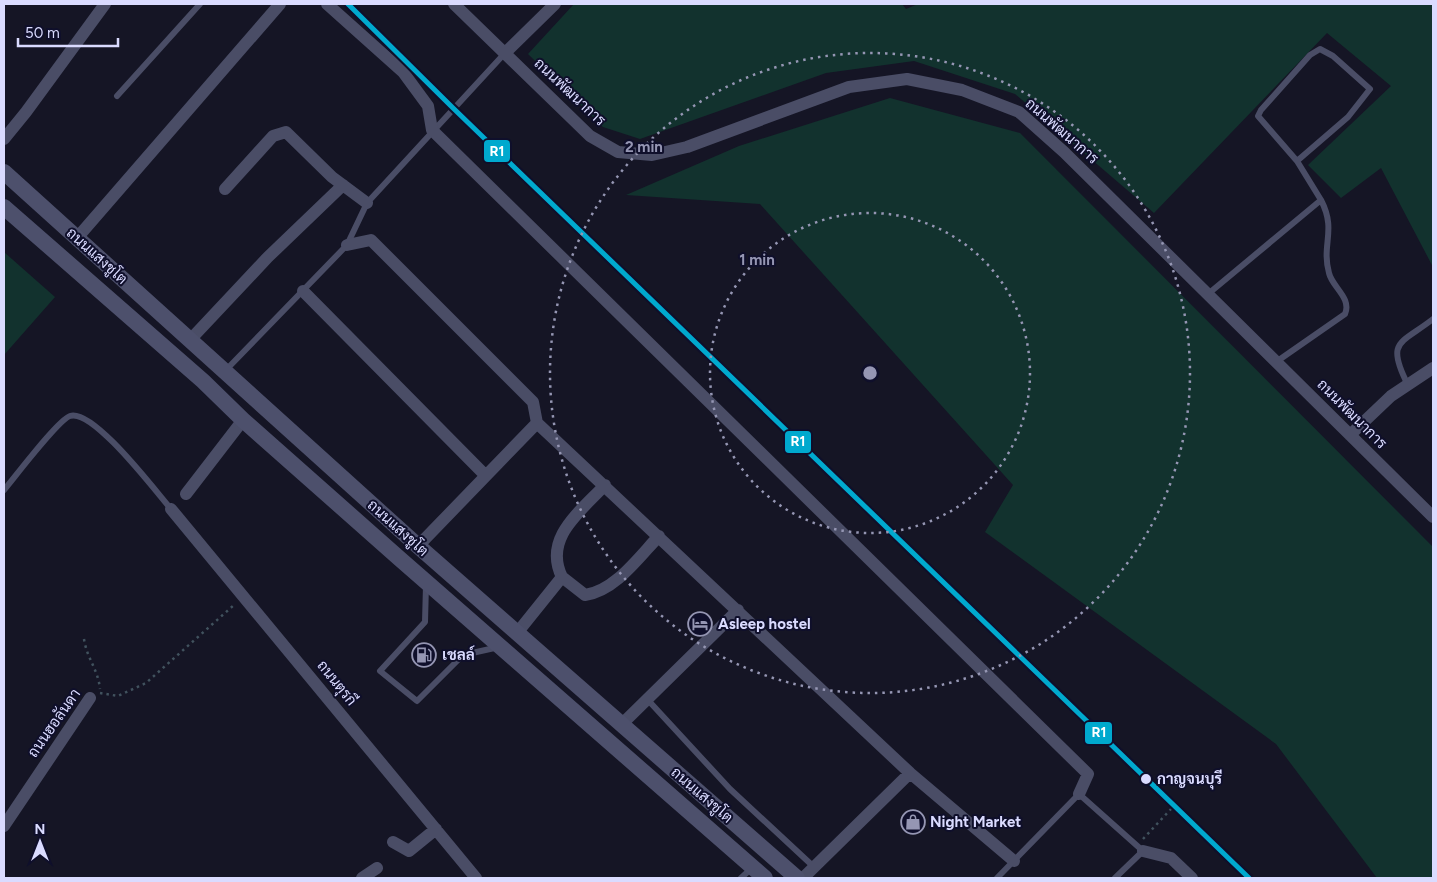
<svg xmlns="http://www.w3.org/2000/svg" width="1437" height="882" font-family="Figtree,Sarabun,sans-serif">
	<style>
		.green { fill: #12322e }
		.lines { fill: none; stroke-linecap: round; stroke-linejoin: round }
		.path { stroke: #41525e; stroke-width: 2.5; stroke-dasharray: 2.5 4; stroke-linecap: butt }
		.service { stroke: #4a4d66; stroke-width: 6 }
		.minor { stroke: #4a4d66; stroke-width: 12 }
		.secondary { stroke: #4d506c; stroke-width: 16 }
		.rail-1-casing { stroke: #0f0f2b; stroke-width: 9 }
		.rail-1 { stroke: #00a9ce; stroke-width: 5 }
		.ring { fill: none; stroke: #9596b3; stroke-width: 2.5; stroke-dasharray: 2.5 5 }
		.stop-dot { fill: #dadbff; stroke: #0f0f2b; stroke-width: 2 }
		.labels { text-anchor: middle; stroke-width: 4; stroke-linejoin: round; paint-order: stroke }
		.street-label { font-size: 15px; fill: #dadbff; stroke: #0f0f2b }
		.poi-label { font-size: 15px; font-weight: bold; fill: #dadbff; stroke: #0f0f2b; text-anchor: start }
		.stop-label { font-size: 15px; font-weight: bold; fill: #dadbff; stroke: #0f0f2b; text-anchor: start }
		.centre { fill: #9596b3; stroke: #0f0f2b; stroke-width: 2.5 }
		.ring-label { font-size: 15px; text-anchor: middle; font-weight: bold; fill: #9596b3; stroke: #0f0f2b; stroke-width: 4; stroke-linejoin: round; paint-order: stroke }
		.line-badge { stroke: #0f0f2b; stroke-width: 2 }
		.badge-label { font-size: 14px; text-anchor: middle; font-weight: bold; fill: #fff }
	</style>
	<rect width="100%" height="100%" fill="#151525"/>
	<path class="green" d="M574 4H902L906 9 918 4H1433V267L1381 168 1341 198 1308 165 1391 86 1327 33 1154 213 1015 94 914 61 826 73 640 139 603 127 528 54Z
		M890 98 1020 133 1433 547V878H1377L1276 744 985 532 1013 485 760 204 626 195 739 146Z
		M4 252 55 297 4 355Z"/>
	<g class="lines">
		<path class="path" d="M84 639C87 659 98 669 100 689
			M100 693 118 696 146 683 234 605
			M1143 839 1171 809"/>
		<path class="service" d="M117 96 200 4
			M1208 294 1321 200 1297 161 1258 116 1261 110 1310 55 1320 49 1333 56 1370 89 1348 117 1297 161
			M1276 362 1345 314C1352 298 1332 287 1329 273 1321 244 1337 231 1321 200
			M225 371 347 245 367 203 505 53
			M1408 385C1385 340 1401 344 1433 319
			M4 490C15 477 58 420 70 416 93 408 156 492 171 509
			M426 585 425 622 380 671 417 701 463 655 499 647
			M647 699 730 789 814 867
			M741 878 753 867
			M997 878 1079 794 1143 851 1115 878"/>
		<path class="minor" d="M327 4 403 72 428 106 432 130 1088 774 1079 794
			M454 4 590 136 618 152 652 155 687 147 849 87 907 79 962 90 1019 112 1064 152 1433 517
			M505 53 555 4
			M4 139 26 112 105 4
			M225 189 273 136 286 132 332 177 367 203
			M77 238 280 4
			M347 245 371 240 533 402 537 423 910 773 1014 861
			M303 291 485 475
			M190 340 268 257 343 185
			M1350 435 1391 396 1433 368
			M186 494 243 420
			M171 509 476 878
			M418 546 537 423
			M562 577 585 595C615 591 639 557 659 536
			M517 633 562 577C543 538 580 512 605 485
			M622 724 738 610
			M4 826 90 698
			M393 842 409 851 436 829
			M1143 851 1171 858 1192 878
			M362 878 377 868
			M803 878 910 773"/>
		<path class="secondary" d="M4 172 418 546 797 878
			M4 207 203 381 243 420 400 559 765 878"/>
		<g class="rail-1-casing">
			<path id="rail-1" d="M348 4 453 108 1249 878"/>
		</g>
		<use href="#rail-1" class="rail-1"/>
	</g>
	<g class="ring">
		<circle cx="870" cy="373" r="160"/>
		<circle cx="870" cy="373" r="320"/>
	</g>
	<defs>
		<g id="hotel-ring" transform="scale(1.25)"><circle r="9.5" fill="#0f0f2b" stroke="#9596b3" stroke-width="1.5"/><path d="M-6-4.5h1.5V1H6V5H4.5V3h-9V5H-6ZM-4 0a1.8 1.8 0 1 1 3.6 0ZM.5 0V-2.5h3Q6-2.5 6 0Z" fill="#9596b3"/></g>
		<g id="fuel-ring" transform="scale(1.25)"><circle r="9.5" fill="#0f0f2b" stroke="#9596b3" stroke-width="1.5"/><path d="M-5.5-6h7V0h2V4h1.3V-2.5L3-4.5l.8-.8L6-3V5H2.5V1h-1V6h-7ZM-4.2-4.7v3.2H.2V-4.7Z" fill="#9596b3"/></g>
		<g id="shop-ring" transform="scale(1.25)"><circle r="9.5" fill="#0f0f2b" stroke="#9596b3" stroke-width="1.5"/><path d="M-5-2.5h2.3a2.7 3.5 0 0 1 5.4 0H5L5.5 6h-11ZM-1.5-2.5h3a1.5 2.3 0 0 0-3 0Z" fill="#9596b3"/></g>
	</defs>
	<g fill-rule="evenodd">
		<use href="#hotel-ring" x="700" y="624"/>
		<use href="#fuel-ring" x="424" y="655"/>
		<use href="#shop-ring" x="913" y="822"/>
	</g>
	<circle class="stop-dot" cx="1146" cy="779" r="6"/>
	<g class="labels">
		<g class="street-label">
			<text transform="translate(570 92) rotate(43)" y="5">ถนนพัฒนาการ</text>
			<text transform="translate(1062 131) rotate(41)" y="5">ถนนพัฒนาการ</text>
			<text transform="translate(97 256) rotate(42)" y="5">ถนนแสงชูโต</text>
			<text transform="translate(1352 414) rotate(45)" y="5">ถนนพัฒนาการ</text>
			<text transform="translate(398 528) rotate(42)" y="5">ถนนแสงชูโต</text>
			<text transform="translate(337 683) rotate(51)" y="5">ถนนตุรกี</text>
			<text transform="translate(54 723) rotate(-55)" y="5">ถนนฮอลันดา</text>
			<text transform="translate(702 795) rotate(41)" y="5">ถนนแสงชูโต</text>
		</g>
		<g class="poi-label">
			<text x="718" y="629">Asleep hostel</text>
			<text x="442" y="660">เชลล์</text>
			<text x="930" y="827">Night Market</text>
		</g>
		<g class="stop-label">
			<text x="1157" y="784">กาญจนบุรี</text>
		</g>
	</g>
	<circle cx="870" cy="373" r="8" class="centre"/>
	<g class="ring-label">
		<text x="644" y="152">2 min</text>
		<text x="757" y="265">1 min</text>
	</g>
	<g class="line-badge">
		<rect x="483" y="139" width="28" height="24" rx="5" fill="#00a9ce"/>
		<rect x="784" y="430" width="28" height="24" rx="5" fill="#00a9ce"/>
		<rect x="1084" y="721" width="29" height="24" rx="5" fill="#00a9ce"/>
	</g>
	<g class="badge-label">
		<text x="497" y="156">R1</text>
		<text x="798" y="446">R1</text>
		<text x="1099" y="737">R1</text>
	</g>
	<rect width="1437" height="882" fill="none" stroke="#dadbff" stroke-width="10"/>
	<g transform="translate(40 842)" stroke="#0f0f2b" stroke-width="4" paint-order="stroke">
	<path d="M0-4L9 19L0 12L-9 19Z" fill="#dadbff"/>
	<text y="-8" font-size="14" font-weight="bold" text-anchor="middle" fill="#dadbff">N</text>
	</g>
	<path d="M18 38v8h100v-8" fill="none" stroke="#dadbff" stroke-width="2.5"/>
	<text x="25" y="38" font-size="15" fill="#dadbff" stroke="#0f0f2b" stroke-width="4" paint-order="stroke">50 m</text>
</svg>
